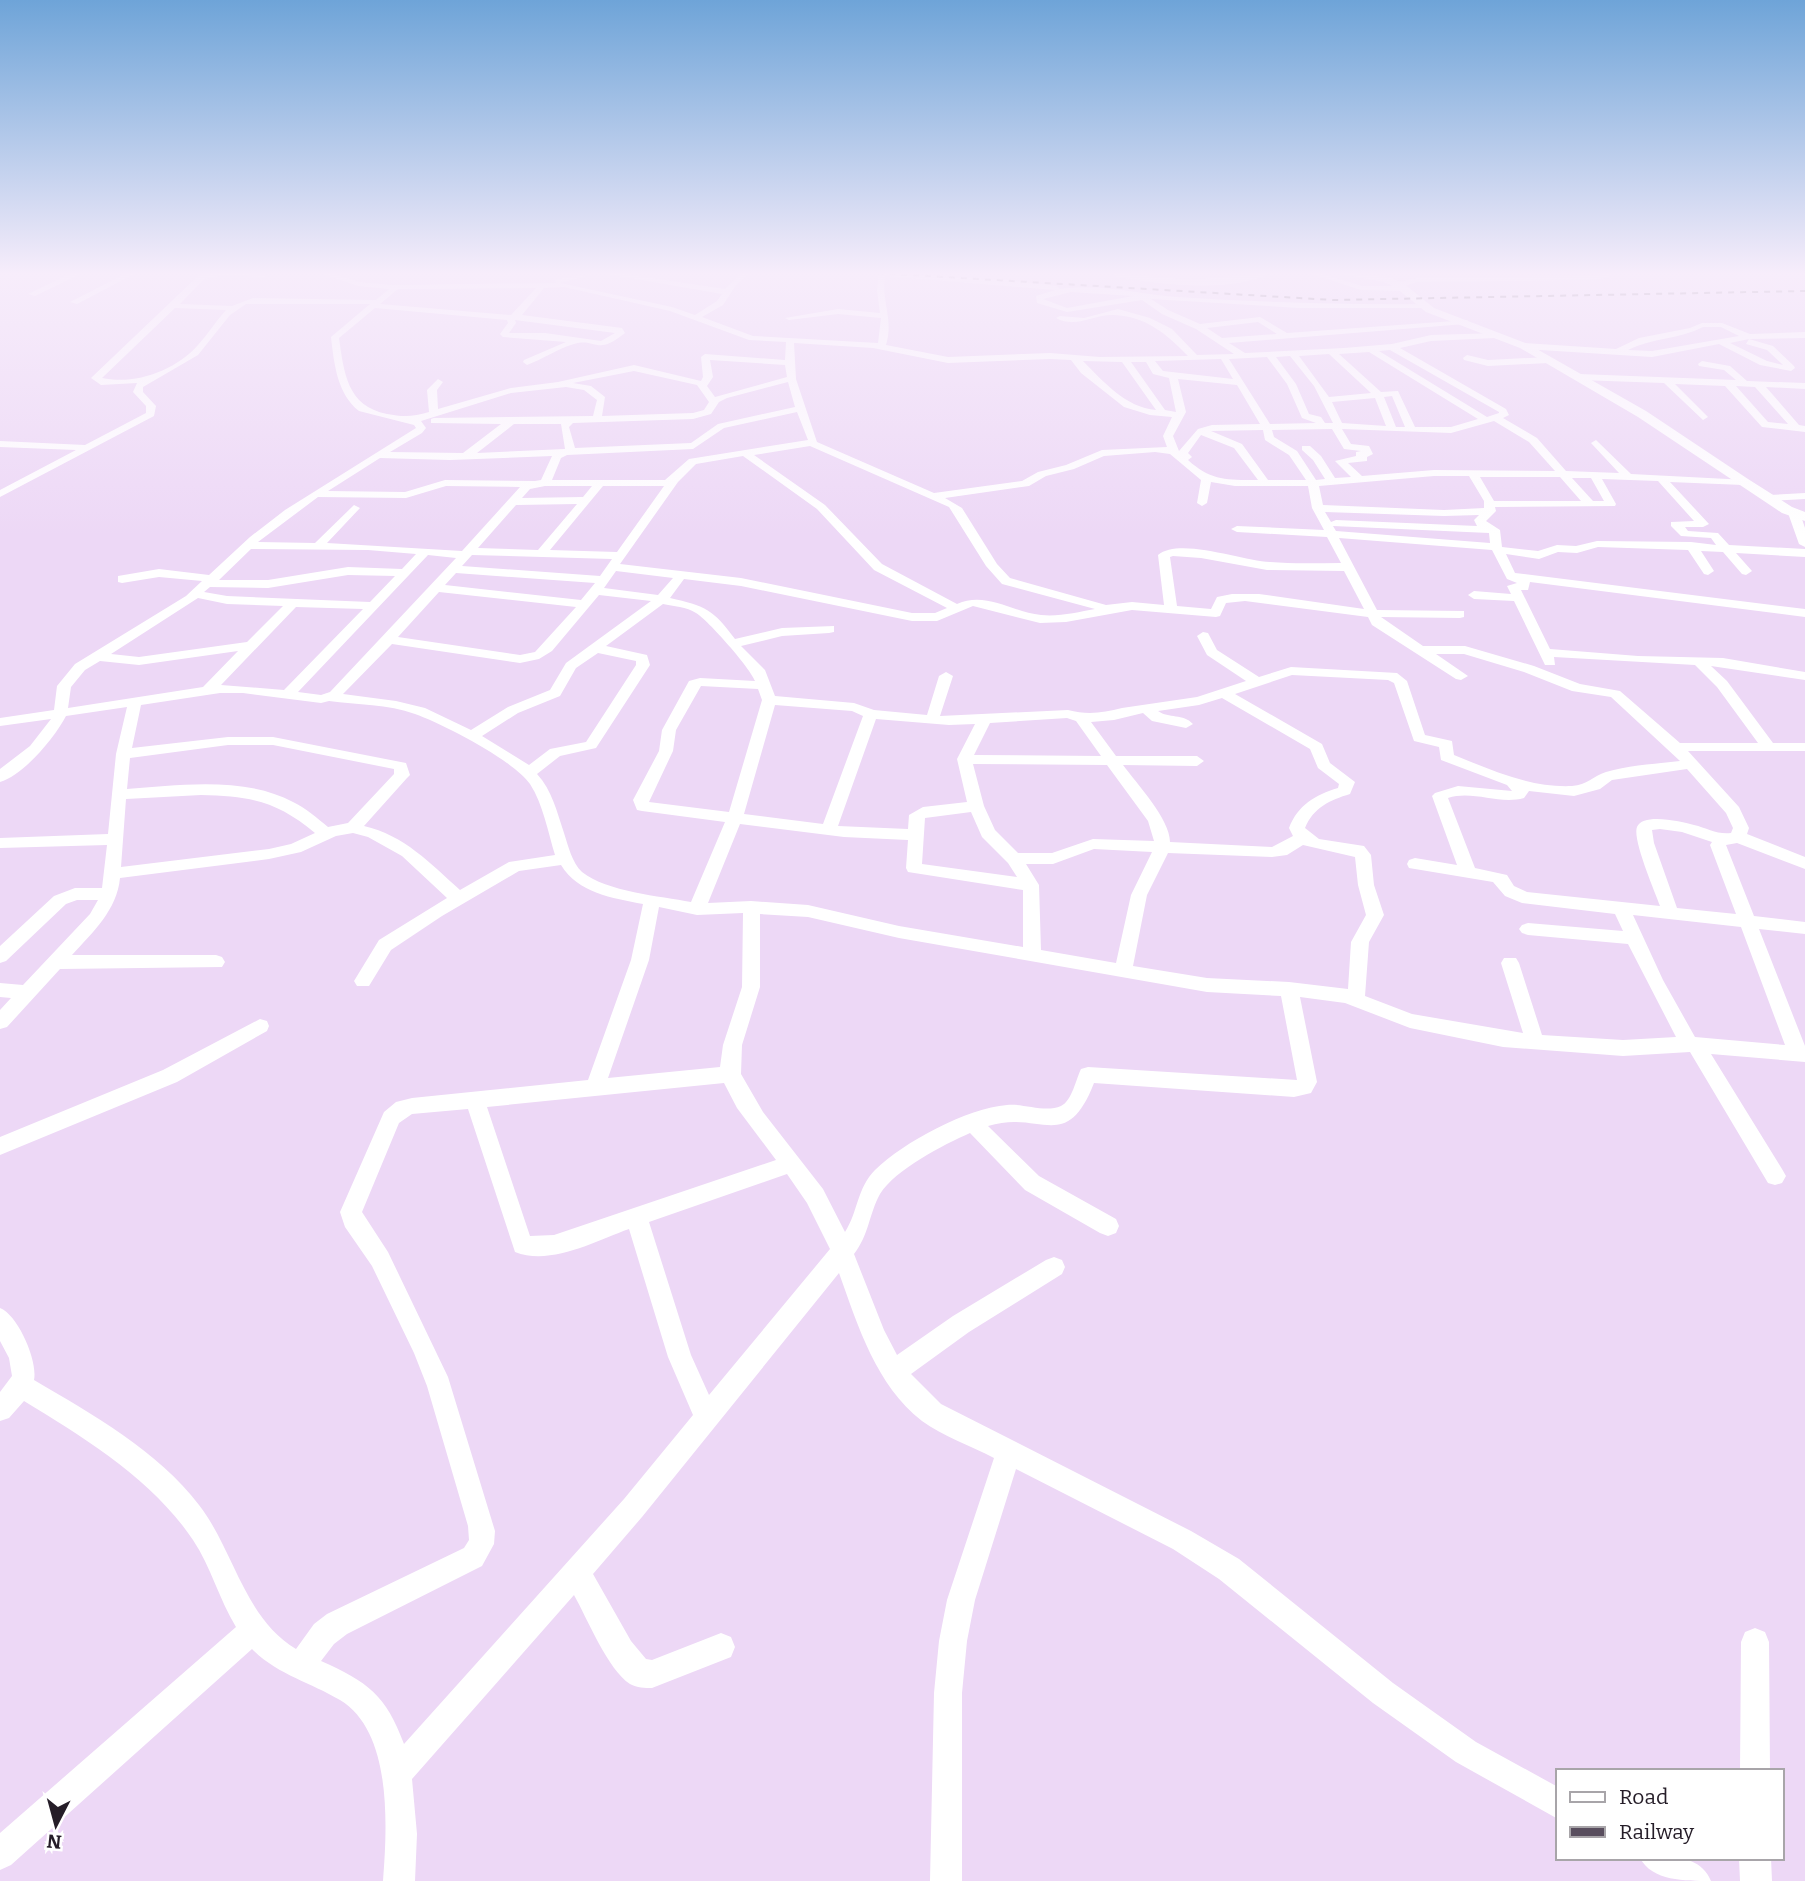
<svg xmlns="http://www.w3.org/2000/svg" width="1805" height="1881" font-family="Bitter,serif">
	<style>
		.lines { fill: none; stroke-linecap: round; stroke-linejoin: round }
		.minor { fill: #fff; fill-rule: evenodd }
		.major { fill: #fff; fill-rule: evenodd }
		.rail { stroke: #594e5e; stroke-width: 2; stroke-dasharray: 6 6; stroke-linecap: butt }
	</style>
	<rect width="100%" height="100%" fill="#edd8f6"/>
	<g class="lines">
		<path class="minor" d="M72 273H82L35 296 28 294Z
			M127 273H136L77 304 70 302Z
			M213 273 268 275 264 277 224 275 204 279 180 304 232 306 253 298 376 300 389 289 358 286 319 273H330L359 282 392 285 556 283 554 281 558 279 597 273 560 283 672 307 695 315 717 301 722 294 601 273H618L725 289 742 273H750L736 285 723 305 702 317 753 336 878 343 881 318 838 314 789 320 785 318 838 309 880 313 877 291 879 273 1007 280 1057 286 1060 289C1099 283 1138 294 1177 297 1258 302 1340 305 1422 304L1425 308H1299L1151 299 1168 310 1200 324 1260 317 1287 333 1468 320 1465 324 1229 343 1245 353 1344 348 1392 344 1431 335 1498 333 1495 338 1431 341 1400 348 1506 409 1509 415 1503 418 1537 438 1566 471 1619 473 1591 443 1596 440 1631 474 1747 480 1748 482 1743 485 1670 482 1709 524 1703 527H1685L1688 531 1718 533 1729 545 1805 549V557L1736 553 1752 571 1746 575 1742 574 1723 552 1701 551 1714 571 1708 575 1704 574 1688 550 1598 547 1577 553 1558 552 1539 559 1506 554 1515 573 1805 609V617L1530 582 1528 590H1521L1550 649 1638 656 1723 658 1805 672V680L1711 666 1727 681 1773 743H1805V751H1688L1739 807 1749 828 1747 834 1805 857V869L1737 843 1726 845 1754 916 1805 922V934L1759 929 1805 1046V1062L1711 1054 1782 1169 1786 1176 1782 1183 1775 1185 1768 1183 1690 1052 1623 1056 1503 1047 1410 1028 1345 1003 1300 997 1317 1082 1311 1093 1294 1097 1094 1083C1066 1155 1040 1109 988 1126L1039 1176 1116 1219 1119 1226 1116 1233 1108 1236 1100 1233 1025 1190 970 1133C943 1145 896 1169 880 1194 869 1214 869 1235 854 1254L884 1330 897 1355 953 1316 1046 1260 1054 1257 1062 1260 1065 1267 1062 1274 969 1332 911 1374 941 1404 1191 1531 1239 1559 1393 1683 1476 1742 1558 1787V1819L1456 1762 1373 1703 1219 1579 1173 1549 1016 1469 975 1600 967 1641 962 1693V1881H930L934 1693 939 1641 947 1600 994 1458C971 1446 943 1436 922 1421 876 1385 858 1326 839 1273L642 1517 593 1574 631 1641 646 1659 652 1660 721 1633 731 1637 735 1647 731 1657 652 1688C645 1688 637 1688 630 1684 608 1670 587 1618 574 1595L412 1779 417 1834 415 1881H383C387 1828 393 1732 340 1700 310 1682 278 1675 252 1649L11 1865 0 1870V1833L236 1627C219 1599 211 1567 193 1540 153 1480 85 1438 24 1401L9 1418 0 1421V1392L12 1376 9 1358 0 1341V1308C18 1315 38 1361 34 1380 92 1414 158 1451 199 1505 234 1550 244 1618 296 1649L314 1624 327 1614 464 1548 469 1540 468 1526 427 1386 414 1353 372 1266 345 1227 340 1212 384 1112 396 1102 412 1098 588 1080 631 960 643 904C612 898 578 893 561 865L519 871 442 916 391 950 369 986H357L354 981 379 940 447 898 402 856 368 837 353 833 336 836 301 852 269 859 120 878C117 910 93 932 72 955H216L222 957 225 962 222 967 60 969 7 1027 0 1029V1010L11 998 0 997V983L23 985 90 914 98 900H77L66 904 6 961 0 963V946L54 896 75 888H102L107 845 0 848V838L108 834 116 754 127 707 66 716C55 737 24 775 0 782V769L30 746 51 719 0 726V718L54 710 57 686 75 664 186 596 202 581 159 577 122 583 118 582V576L159 569 209 575 250 537 285 510 416 428 414 425 359 411C337 394 334 363 331 337L370 304H246L230 315 198 355 143 387V392L156 406 154 416 0 497V490L76 450 0 447V441L85 445 146 413V406L133 392 137 383 101 385 91 378 199 275ZM885 276 1055 290 1036 296 1037 303 1067 312 1142 300 1162 314 1196 329 1234 354 1197 355 1172 329 1150 318 1118 309 1084 318 1060 316 1056 318C1076 329 1094 314 1114 315 1145 316 1167 334 1188 356L1100 357 1050 353 948 357 886 345C894 319 881 302 885 276ZM564 287 670 311 749 340 786 342 785 360 705 354 701 357 703 377 701 381 634 365 558 382 511 388 438 409 437 390 443 382 438 379 427 390 429 412C413 417 403 417 387 414 347 406 344 373 339 338L375 308 507 320 508 323 500 334 503 337 566 342 524 360 523 362 527 365C543 359 557 349 574 344 597 337 595 357 625 333L622 328 522 315 544 288ZM536 288 511 315 380 304 398 289ZM1071 292 1133 296 1067 308 1043 299ZM175 308 226 310C216 321 208 334 198 345 175 371 135 385 102 378ZM515 320 615 333 601 341 545 333H509L516 323ZM1258 322 1277 334 1222 338 1207 328ZM794 343 873 348 948 363 1050 359 1071 360 1081 373 1124 407 1150 415 1172 417 1163 436 1167 447 1102 450 1066 465 1038 472 1022 481 934 493 817 442 796 379ZM1390 350 1499 412V413L1487 417 1379 351ZM1369 352 1478 419 1451 427H1415L1398 391 1381 392 1339 354ZM1329 354 1371 393 1329 397 1299 356ZM1290 356 1314 386 1333 423H1325L1321 417 1309 414 1296 384 1276 357ZM1267 357 1287 384 1302 418 1316 423 1270 424 1229 359ZM1221 359 1233 379 1163 371 1155 361ZM710 360 785 365 787 377 715 397 707 386 713 377ZM1083 361 1122 362 1156 410C1126 408 1102 380 1083 361ZM1131 362H1146L1153 374 1169 378 1176 412 1165 410ZM634 371 697 385 709 402 704 410 693 413 602 416 605 397 591 386 573 383ZM1178 379 1237 385 1260 424 1212 425 1198 429 1179 451 1173 436 1186 412ZM788 382 795 407 718 424 691 443 575 448 569 427 573 423 693 419 711 414 719 402 727 398ZM566 387 584 390 597 400 593 416 434 418 431 419V423L501 424 463 453 390 452 422 433 426 428 421 421 511 393ZM1392 396 1405 427H1396L1384 397ZM1375 398 1386 426 1342 423 1332 402ZM797 412 808 440 689 459 665 480H552L561 458 567 455 693 449 724 428ZM1494 421 1529 442 1555 471 1434 470 1362 476 1348 463 1367 461V457L1373 454 1369 446 1351 444 1342 429 1451 433ZM514 424H561L565 449 477 453ZM1332 429 1344 449 1361 451 1356 452V456L1335 461 1351 477 1335 478 1321 456 1310 446H1302V450L1313 460 1325 479 1316 480 1297 451 1274 437 1272 430ZM1263 430 1265 440 1289 455 1306 480H1268L1242 444 1211 431ZM1201 435 1234 448 1258 480C1227 480 1211 481 1188 460L1192 457 1188 453ZM810 446 949 507 986 566 1002 584 1095 609C1078 612 1059 617 1041 615 1012 612 986 591 957 604L882 564 825 505 754 455ZM1155 452 1170 454 1201 480 1197 503 1202 506 1207 503 1211 482 1235 486H1308L1312 508 1324 530 1237 526 1231 529 1237 532 1327 537 1341 563C1317 563 1293 564 1270 562 1242 561 1180 537 1158 555L1164 605 1132 602 1106 605 1010 578 997 564 962 508 945 498 1029 486 1046 476 1074 469 1104 456ZM552 456 541 480 535 481 445 480 405 492 328 491 380 458 450 460ZM743 456 817 509 874 570 947 608 935 613H912L741 578 620 564 678 482 696 464ZM1434 476H1469L1484 501V508L1444 510 1323 505 1319 486ZM1480 477H1560L1581 501H1494ZM1572 478H1591L1604 501H1593ZM1602 479 1658 481 1694 521 1671 522V526L1681 536 1711 538 1716 545 1691 542 1597 541 1576 546 1557 545 1538 551 1502 547 1500 530 1486 521 1496 511 1495 507 1615 506 1616 504ZM446 486 520 487 462 551 327 543 360 508 354 505 315 543 258 542 318 497 406 498ZM545 486H592L583 497 522 498 530 489ZM603 486H664L617 552 550 550ZM577 504 538 550 478 548 516 505ZM1325 512 1444 516 1479 515 1474 520 1477 526 1336 520 1331 522ZM1333 526 1489 533 1490 543 1336 531ZM1339 538 1492 550 1507 579 1517 583 1507 586 1511 594 1474 591 1468 595 1474 599 1514 601 1545 665H1555L1554 657 1695 665 1717 687 1758 743H1680L1620 691 1580 684 1534 666 1465 646H1423L1381 617 1460 618 1464 617V611L1377 610ZM251 549 368 550 416 554 402 569 348 567 268 580H219ZM428 555 456 558 330 692 321 695 298 692ZM472 555 612 559 600 576 462 566ZM1173 556 1201 558 1267 570 1344 571 1364 609 1259 594H1232L1217 597 1211 609 1177 606 1170 557ZM616 571 673 578 658 595 604 588ZM456 573 595 583 581 600 445 585ZM348 575 395 576 370 602 227 596 204 592 210 587 268 588ZM684 579 741 586 912 621H937L973 606 1040 623 1066 622 1132 610 1216 617 1220 616 1226 603 1245 601 1368 617 1372 625 1456 679 1461 680 1468 676 1436 654H1464L1524 672 1572 691 1611 697 1680 761C1656 764 1629 765 1606 772 1593 776 1587 785 1572 786 1531 788 1491 770 1454 755L1452 741 1425 735 1407 681 1397 673 1291 667 1259 677 1217 650 1208 633 1203 632 1197 636 1207 655 1246 681 1197 697 1122 708C1103 713 1087 715 1068 710L940 716 953 676 946 672 939 676 927 715 874 710 854 703 775 696 765 670 741 646 782 636 829 633 834 632V626L782 628 735 639C713 609 705 606 670 598ZM439 592 576 607 535 652 520 655 398 637ZM599 595 651 601 566 663 550 690 508 707 471 730 425 708 396 701 343 694 392 644 520 663 539 659 552 651ZM198 598 227 604 283 606 247 642 139 657 111 654ZM663 604C673 606 687 607 696 613 708 620 751 669 755 681L700 678 689 681 662 730 659 751 633 800 637 810 642 811 725 822 691 902C660 896 607 892 582 872 572 863 568 845 564 833 557 812 552 790 537 774L560 756 596 748 650 665 647 655 606 646ZM296 607 363 609 284 690 221 685ZM238 651 203 687 68 708 71 687 85 670 100 661 139 665ZM598 653 636 661V665L586 742 550 749 529 765 482 736 518 713 560 696 576 668ZM1292 675 1388 680 1394 683 1414 741 1439 747 1441 760 1507 785 1512 791 1458 786 1435 793 1432 796 1457 865 1415 858 1409 860 1407 864 1409 868 1493 882 1505 896 1522 903 1615 914 1623 931 1528 923 1522 925 1519 929 1522 933 1528 935 1628 944 1676 1037 1623 1040 1542 1035 1519 963 1516 958H1504L1501 963 1523 1033 1412 1014 1365 996 1369 942 1384 915 1374 885 1371 855 1364 846 1319 839 1305 828C1313 808 1330 800 1350 794L1355 782 1330 763 1322 744 1235 694ZM701 686 758 689 762 700 729 812 649 802 673 751 676 730ZM220 693H243L321 703 329 701C357 705 388 704 415 714 443 724 513 760 530 784 543 804 548 832 555 855L509 862 460 890C431 864 404 835 364 826L407 778 410 775 406 763 273 737H228L132 748 141 705ZM1222 698 1310 749 1318 768 1339 784 1338 788C1315 795 1298 805 1289 828L1293 836 1272 847 1170 842C1170 819 1137 784 1123 765L1197 766 1204 761 1197 756H1116L1091 722 1114 720 1143 713 1152 721 1186 728 1193 724C1183 713 1169 719 1158 711L1199 705ZM775 705 852 711 863 716 823 824 744 814ZM1067 718 1076 721 1101 756 974 755 990 723ZM876 719 949 725 975 724 957 759 967 802 923 807 909 815 908 829 838 826ZM228 745H273L394 769V774L348 823 328 827C317 818 306 808 293 802 245 776 179 785 127 789L130 758ZM973 764 1107 765 1148 821 1154 841 1093 839 1052 853H1018L995 830 984 806ZM1687 769 1726 813 1733 828 1731 833C1718 835 1707 828 1694 825 1683 822 1643 812 1637 827 1632 839 1655 892 1660 906L1527 892 1514 886 1507 875 1475 868 1448 798C1473 790 1499 805 1524 798L1529 791 1574 796 1600 789 1612 780ZM201 795C250 796 277 801 315 833L291 844 269 849 121 867 126 799ZM971 812 982 837 1008 863 1017 877 922 864 925 818ZM740 824 844 837 908 840 906 868 908 872 1023 890V947L899 926 808 905 751 901 708 903ZM1660 829 1682 832 1712 842 1710 845 1736 914 1677 908 1654 843 1652 830ZM1303 845 1355 857 1358 885 1366 915 1351 942 1348 989 1289 982 1207 978 1133 966 1147 895 1168 853 1272 857 1287 855ZM1094 849 1152 852 1131 895 1116 963 1041 950 1039 885 1026 864H1053ZM659 907 697 915 743 913 742 987 723 1045 720 1067 608 1078 649 960ZM760 914 808 917 899 938 1207 992 1281 996 1297 1080 1088 1067 1081 1069C1076 1079 1072 1101 1061 1106 1045 1113 1023 1103 1007 1105 967 1108 904 1142 875 1170 857 1188 858 1212 845 1232L823 1189 763 1112 741 1074 742 1045 760 987ZM1633 915 1741 927 1785 1045 1695 1037 1663 980ZM724 1083 737 1108 776 1160 554 1235 530 1236 487 1107ZM468 1109 515 1252C551 1266 595 1241 629 1229L668 1357 693 1415 624 1499 404 1744C386 1695 368 1682 321 1661L334 1644 347 1634 482 1566 494 1544 495 1531 448 1377 388 1252 362 1212 399 1123 412 1114ZM787 1174 807 1203 830 1249 709 1395 691 1355 649 1222Z
			M1113 273 1191 280 1270 273C1231 294 1156 284 1113 276Z
			M1309 273H1320L1362 286H1396V283L1417 278 1587 276 1613 273 1607 278 1587 280 1417 282 1402 287 1408 289 1404 291 1361 290Z
			M1702 323H1722L1750 334 1805 332V338L1749 339 1773 346 1794 366 1795 368 1791 371 1760 365 1719 344 1652 357 1524 349 1520 346 1524 343 1616 349 1639 338 1690 328ZM1703 327H1721L1739 336 1652 351 1628 350C1652 338 1680 339 1703 327ZM1749 339 1746 344 1767 350 1783 365 1767 361 1730 343Z
			M1467 355 1488 360 1548 357 1552 360 1548 363 1488 366 1464 360 1463 358Z
			M1702 361 1730 366 1747 381 1805 383V389L1766 387 1799 425 1805 426V432L1762 427 1725 386 1675 384 1708 417 1703 420 1664 383 1579 380 1574 377 1579 374 1736 380 1724 370 1699 366 1698 364ZM1736 386 1755 387 1788 424 1768 422Z
			M1805 493V499L1769 501 1764 498 1769 495Z
			M1790 511 1800 513 1805 528V547L1799 544 1788 513Z
			M260 1019 267 1021 269 1026 267 1031 177 1082 0 1155V1137L163 1070Z
			M1755 1628 1765 1632 1769 1642 1770 1771H1740L1741 1642 1745 1632Z
			M1640 1858C1667 1858 1699 1852 1711 1881 1685 1881 1652 1881 1640 1858Z
			M1739 1858H1771L1772 1881H1740Z"/>
		<path class="major" d="M1336 273 1389 277 1403 283 1434 308 1528 344 1646 411 1748 479 1792 507 1805 512V521L1782 513 1638 417 1520 348 1426 312 1395 287 1384 282Z"/>
		<path class="rail" d="M877 273 1333 300 1805 291"/>
	</g>
	<linearGradient id="sky" x2="0" y2="1"><stop stop-color="#6ea4d8"/><stop offset="0.51" stop-color="#f7edfb"/><stop offset="1" stop-color="#f7edfb" stop-opacity="0"/></linearGradient>
	<rect width="1805" height="536" fill="url(#sky)"/>
	<rect x="1556" y="1769" width="228" height="91" fill="#ffffff" stroke="#a8a5a9" stroke-width="2"/>
	<rect x="1570" y="1792" width="35" height="10" fill="#ffffff" stroke="#a8a5a9" stroke-width="2"/>
	<text x="1619" y="1804" font-size="21" fill="#251d28">Road</text>
	<rect x="1570" y="1827" width="35" height="10" fill="#594e5e" stroke="#a8a5a9" stroke-width="2"/>
	<text x="1619" y="1839" font-size="21" fill="#251d28">Railway</text>
	<g transform="translate(56 1825) rotate(186)" stroke="#ffffff" stroke-width="5" paint-order="stroke">
	<path d="M0-5L12 26L0 18L-12 26Z" fill="#251d28"/>
	<text y="-10" font-size="19" font-weight="bold" text-anchor="middle" fill="#251d28">N</text>
	</g>
</svg>
